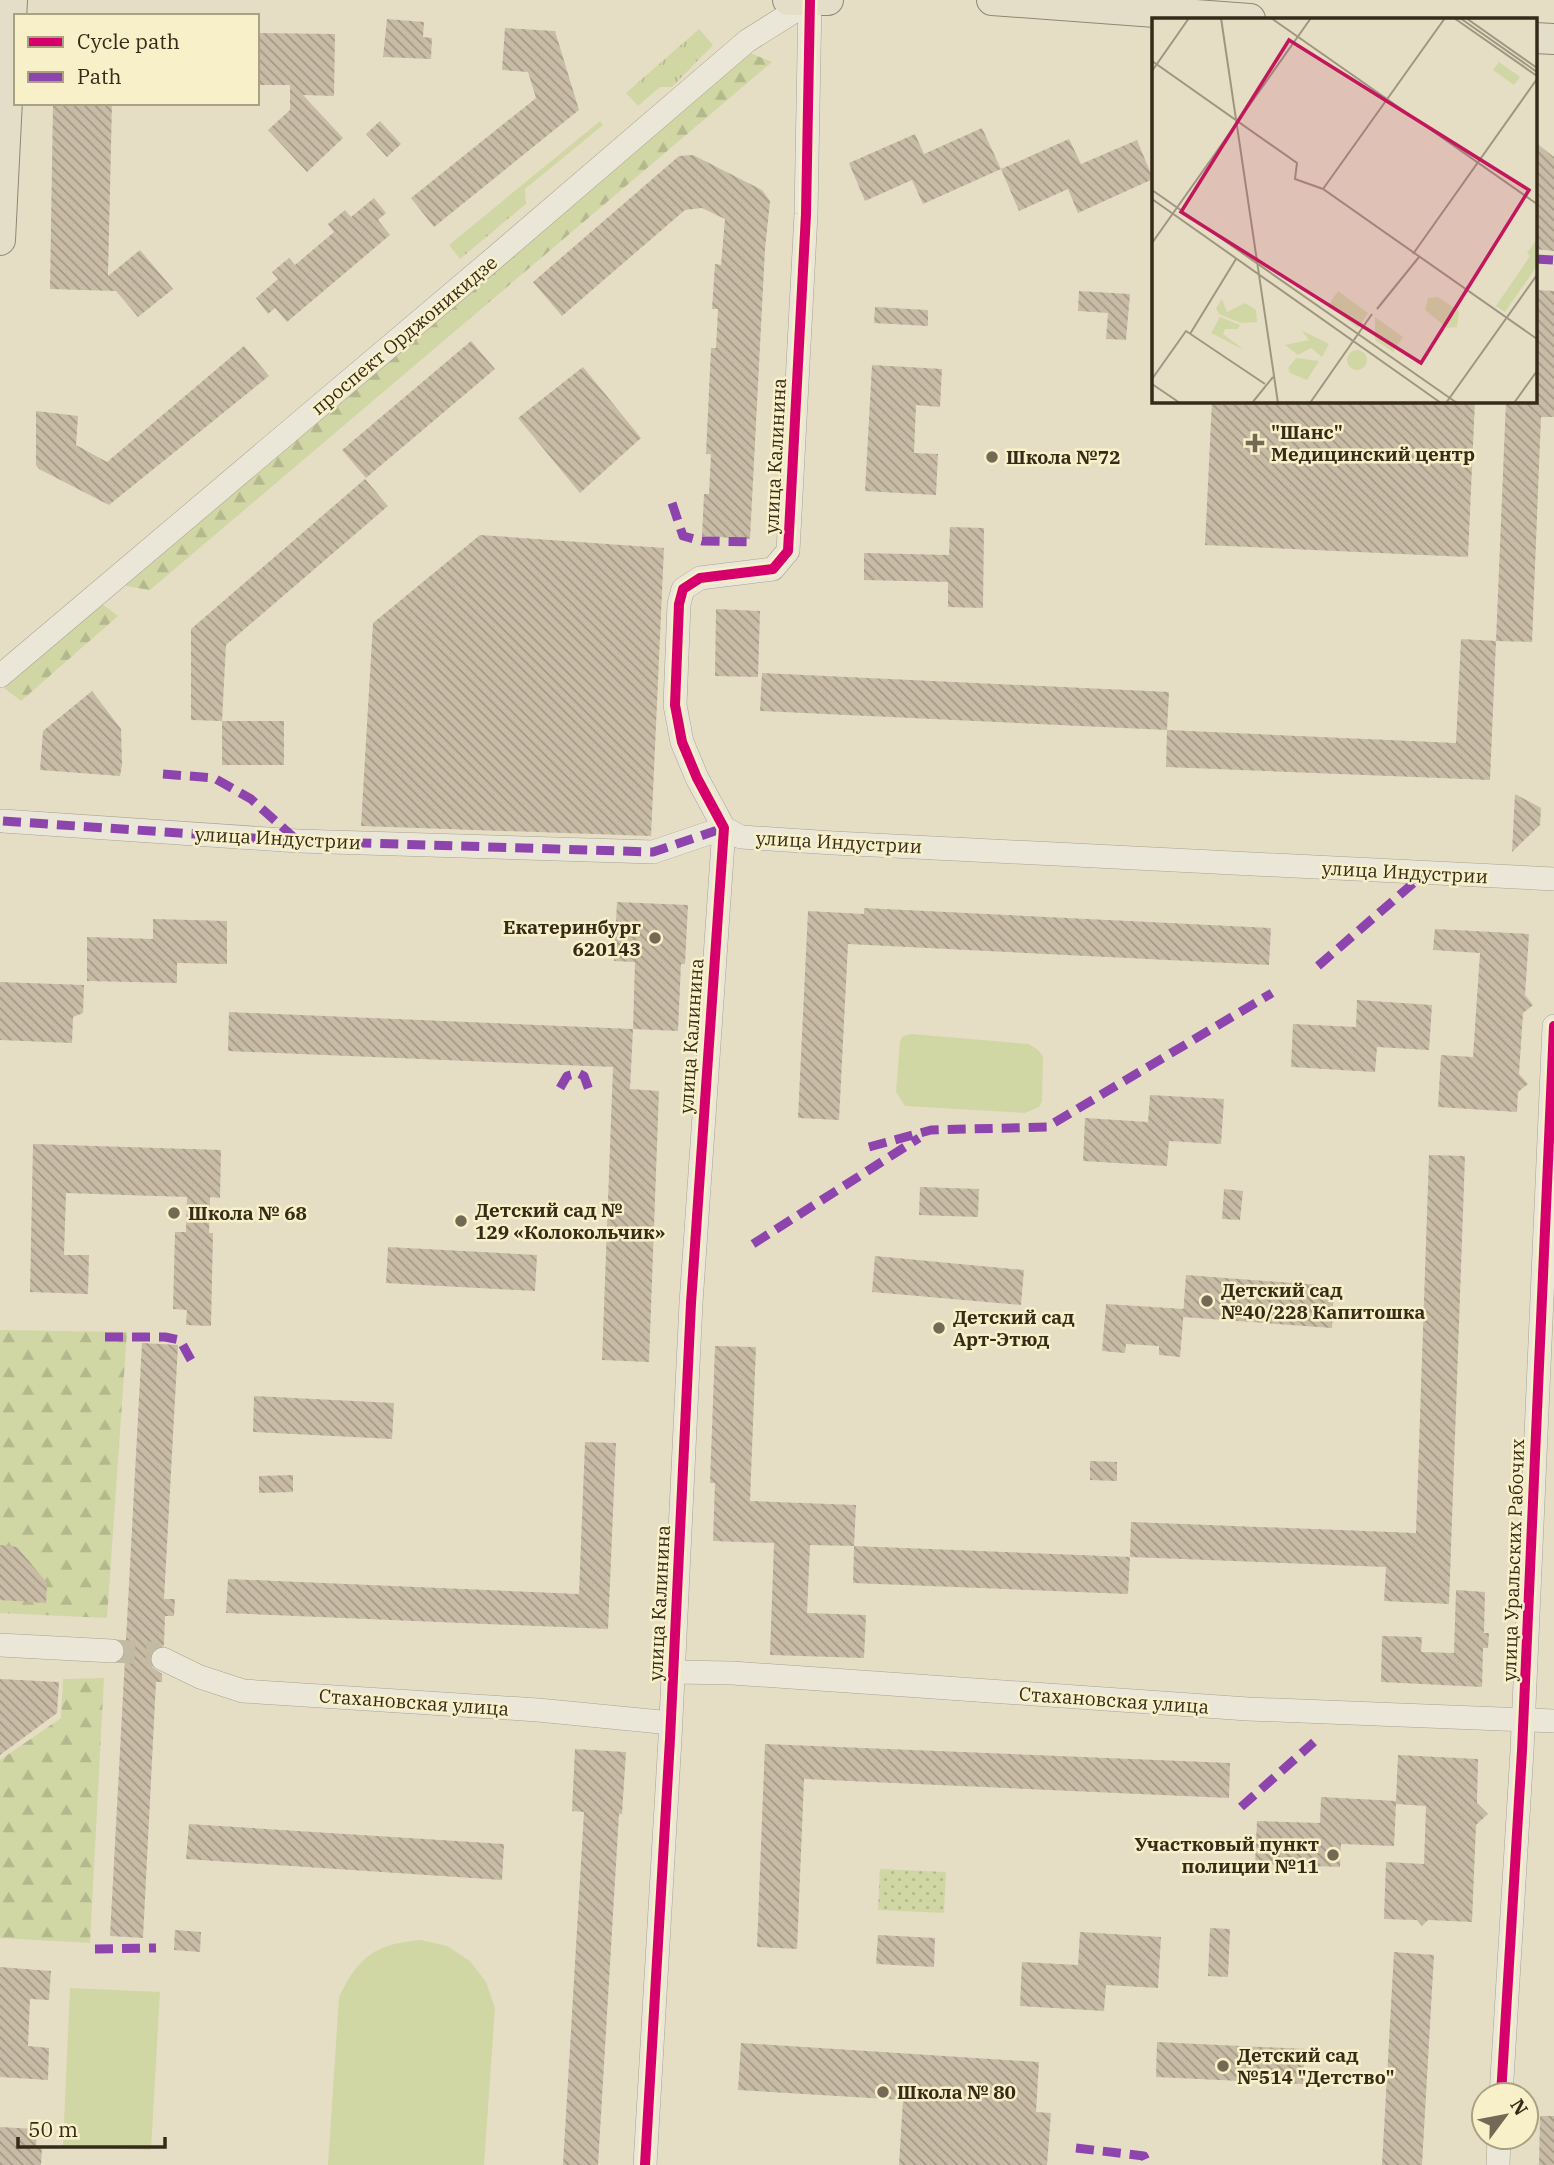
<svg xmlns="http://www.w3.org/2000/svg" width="1554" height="2165" font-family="'IBM Plex Serif',serif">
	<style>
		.grass { fill: url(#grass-tufts) }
		.forest { fill: url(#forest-firs) }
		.park { fill: url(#park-dots) }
		.garden { fill: #d1d6a5 }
		.building { fill: url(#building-back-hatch) }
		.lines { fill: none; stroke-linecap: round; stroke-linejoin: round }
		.minor-tunnel { stroke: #c2baa3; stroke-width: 23; stroke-dasharray: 23 11; stroke-linecap: butt }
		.minor-casing { stroke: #a8a290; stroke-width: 24 }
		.major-casing { stroke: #8e8776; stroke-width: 32 }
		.minor { stroke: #ebe7d8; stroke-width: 23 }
		.major { stroke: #e4dec8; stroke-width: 30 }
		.quiet { stroke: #8e44ad; stroke-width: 9; stroke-dasharray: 18 9; stroke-linecap: butt }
		.cycleway-casing { stroke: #f8f0c8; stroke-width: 15 }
		.cycleway { stroke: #d6006c; stroke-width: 10 }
		.poi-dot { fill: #736955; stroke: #f8f0c8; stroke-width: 2.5 }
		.labels { text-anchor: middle; stroke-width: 5; stroke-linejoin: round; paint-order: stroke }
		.street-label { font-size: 19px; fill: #362a19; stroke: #f8f0c8 }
		.poi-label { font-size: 19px; font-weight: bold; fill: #362a19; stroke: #f8f0c8; text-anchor: start }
		.inset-road { fill: none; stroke: #9f9680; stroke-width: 2 }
		.view { fill: #c2185b; fill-opacity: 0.15; stroke: #c2185b; stroke-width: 3.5 }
		.inset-edge { fill: none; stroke: #362a19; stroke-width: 3.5 }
	</style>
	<defs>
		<pattern id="grass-tufts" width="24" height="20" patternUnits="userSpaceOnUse" patternTransform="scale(1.75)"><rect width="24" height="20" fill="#d1d6a5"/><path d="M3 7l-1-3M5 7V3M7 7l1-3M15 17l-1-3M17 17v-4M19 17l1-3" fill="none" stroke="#b4b88d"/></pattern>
		<pattern id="forest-firs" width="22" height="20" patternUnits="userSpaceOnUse" patternTransform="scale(1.75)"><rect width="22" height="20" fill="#d1d6a5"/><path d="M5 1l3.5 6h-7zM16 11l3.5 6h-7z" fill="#b4b88d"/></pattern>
		<pattern id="park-dots" width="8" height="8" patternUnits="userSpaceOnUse" patternTransform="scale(1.75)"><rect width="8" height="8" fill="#d1d6a5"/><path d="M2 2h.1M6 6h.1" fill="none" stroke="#b4b88d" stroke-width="1.8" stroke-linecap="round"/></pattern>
		<pattern id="building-back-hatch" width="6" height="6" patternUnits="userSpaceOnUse" patternTransform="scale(1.75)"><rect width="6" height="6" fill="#c9bca6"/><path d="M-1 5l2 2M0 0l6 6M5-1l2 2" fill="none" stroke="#a49986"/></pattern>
	</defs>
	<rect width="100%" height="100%" fill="#e5dec5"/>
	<path class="grass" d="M699 29 713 45 672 87H660L638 106 626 93Z
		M600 121 603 125 525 189 526 204 460 259 449 245Z"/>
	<path class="forest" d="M748 52 772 62 150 590 119 585Z
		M101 603 118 616 21 701 4 688Z
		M0 1330 127 1332 107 1618 0 1613Z
		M104 1678 90 1943 0 1938V1760L61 1718 63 1679Z"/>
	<path class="park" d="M880 1869 946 1872 944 1913 878 1910Z"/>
	<path class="garden" d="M911 1034 1029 1044 1038 1050 1043 1056 1042 1101 1039 1107 1025 1113 905 1106 896 1092 900 1041 903 1036Z
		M421 1940 447 1946 470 1961 486 1982 495 2008 484 2165H328L339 1997C359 1956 375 1944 421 1940Z
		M70 1988 160 1992 151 2150 63 2146Z"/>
	<path class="building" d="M387 19 424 22 423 37 432 38 431 59 383 57Z
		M505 28 555 31 579 110 434 227 411 198 536 98 528 72 502 70Z
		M257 33 335 34 334 96 303 95 343 138 307 172 268 130 290 110V85H257Z
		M53 103H112L108 276 140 250 173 289 138 317 116 291 50 289Z
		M380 121 401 144 387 157 366 134Z
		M982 128 1001 169 923 204 912 180 865 201 849 163 915 134 924 154Z
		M1069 139 1081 164 1137 140 1153 179 1078 213 1068 189 1019 211 1001 169Z
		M1535 142 1554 157V251L1535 249Z
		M693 155 762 190 770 201 765 249 750 539 702 536 704 494H709L711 454H706L711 348H716L718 309H712L715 264 721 265 725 219 702 208 685 210 562 316 533 282 679 156Z
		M374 198 386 213 378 220 390 235 287 322 275 308 268 314 256 298 278 279 272 272 289 258 295 265 334 232 328 224 345 210 351 217Z
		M1535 290 1554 291V417H1541L1532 642 1496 641 1506 401H1535Z
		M1079 291 1130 294 1126 340 1106 339 1108 313 1078 311Z
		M875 307 928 310V326L874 323Z
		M471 341 495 369 366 478 342 450Z
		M244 346 269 376 109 505 39 469 36 465V411L78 416 76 445 107 462Z
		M872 365 942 369 940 407 916 405 914 453 938 454 936 495 865 491Z
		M583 367 641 438 580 493 518 418Z
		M1212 401H1475L1468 557 1205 545Z
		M365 479 388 506 226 645 222 721 191 720V629Z
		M950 527 984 528 983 608 948 607V582L864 580V553L949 555Z
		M480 535 664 548 651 836 361 826 373 623Z
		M716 609 760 611 758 677 715 676Z
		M1461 639 1496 641 1490 780 1166 767 1167 730 1456 743Z
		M762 673 1169 692 1167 730 760 711Z
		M92 691 121 729 122 764 120 776 40 770 43 731Z
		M222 721H284V765H222Z
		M1515 794 1541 808 1540 825 1512 852Z
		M617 902 688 905 685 964H681L678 1031 633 1029 635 962 614 961Z
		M864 908 1271 928 1269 965 848 944 839 1120 798 1118 808 911 864 914Z
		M153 919 227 921V964L177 963V983L87 981V937L153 939Z
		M1435 929 1529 934 1525 995 1533 1005 1523 1013 1519 1074 1528 1084 1518 1092 1517 1112 1438 1107 1441 1055 1473 1057 1480 953 1433 950Z
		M0 982 84 985 83 1013 73 1017 72 1043 0 1040Z
		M1357 1000 1432 1005 1429 1050 1377 1047 1375 1072 1291 1067 1293 1024 1356 1027Z
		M229 1012 633 1029 630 1089 659 1091 649 1362 602 1360 613 1067 228 1051Z
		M1150 1095 1224 1099 1221 1144 1169 1141 1167 1166 1083 1161 1085 1118 1148 1122Z
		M33 1144 221 1150 220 1198 210 1197 209 1233H213L211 1326 186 1325 187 1310 173 1309 175 1232H186L187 1197 66 1193 64 1255H89L88 1294 30 1292Z
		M1429 1155 1465 1156 1449 1604 1384 1601 1386 1567 1130 1557 1131 1522 1416 1533Z
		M920 1187 979 1189 978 1217 919 1215Z
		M1224 1189 1243 1191 1240 1220 1222 1219Z
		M388 1247 537 1255 535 1291 386 1283Z
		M875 1256 1024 1270 1021 1305 872 1292Z
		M1186 1275 1334 1286 1332 1328 1183 1317Z
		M1106 1304 1184 1309 1180 1357 1159 1355V1346L1126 1344 1125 1353 1102 1351Z
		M142 1343 178 1345 164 1599H175L174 1616H165L164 1645 155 1648 149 1659 152 1667 162 1674V1682H156L143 1938 110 1936Z
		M715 1346 756 1347 750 1501 856 1505 854 1546 810 1545 807 1613 866 1615 864 1658 770 1655 774 1543 713 1541 715 1483H710Z
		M254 1396 394 1403 392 1439 253 1432Z
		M585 1442 616 1443 608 1629 226 1613 228 1579 579 1594Z
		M1090 1461 1117 1462V1481L1090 1480Z
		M293 1475V1492L259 1493V1476Z
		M0 1545 17 1547 47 1583 46 1603 0 1600Z
		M854 1546 1130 1557 1128 1594 853 1583Z
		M1456 1590 1485 1592 1484 1633H1489L1488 1648H1483L1482 1687 1381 1682 1382 1636 1422 1637 1421 1652 1454 1653Z
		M0 1679 59 1682 57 1713 0 1755Z
		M765 1744 1230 1763 1229 1798 804 1779 797 1949 757 1947Z
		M575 1749 626 1752 622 1814H619L598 2165H563L584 1812 572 1811Z
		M1398 1755 1478 1759 1477 1803 1488 1814 1476 1825 1472 1922 1428 1920 1422 1926 1417 1920 1384 1919 1386 1862 1424 1864 1426 1806 1396 1804 1394 1846 1341 1844 1340 1867 1255 1864 1257 1821 1320 1823 1321 1797 1396 1801Z
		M189 1824 504 1844 502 1880 186 1859Z
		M1210 1928 1230 1929 1228 1977 1208 1976Z
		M175 1930 201 1932 200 1952 174 1950Z
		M1080 1932 1161 1937 1158 1988 1106 1985 1104 2011 1020 2006 1022 1962 1078 1965Z
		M878 1935 935 1938 934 1967 876 1964Z
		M1394 1952 1434 1955 1422 2165H1382Z
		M0 1967 51 1971 49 2000 30 1999 28 2046 49 2048 48 2080 0 2077Z
		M1157 2042 1305 2049 1303 2084 1156 2077Z
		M741 2043 1039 2062 1036 2112 1051 2113 1047 2165H899L903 2100 738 2090Z
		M1540 2116H1554V2165H1539Z
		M0 2127 37 2129 36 2148H42L41 2165H0Z"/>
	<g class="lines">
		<path class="minor-tunnel" d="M112 1651 151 1653 163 1659"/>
		<g class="minor-casing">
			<path id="minor" d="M0 676 493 259 747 41 812 0
				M3 821 298 841 653 852 724 828 741 837 834 843 1554 879
				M0 1645 112 1651
				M163 1659 200 1677 243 1691 538 1710 671 1723
				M674 1672 732 1673 1248 1709 1554 1721
				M1501 2095 1522 1751 1554 1026
				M645 2165 670 1739 691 1303 724 828 697 778 682 742 675 705 679 604 683 589 700 578 773 569 788 551 806 214 810 0
				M1498 2165 1499 2137"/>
		</g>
		<g class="major-casing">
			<path id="major" d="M788 0H828
				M992 0 1250 19
				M1535 38 1554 39
				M0 240 12 0"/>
		</g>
		<use href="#minor" class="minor"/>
		<use href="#major" class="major"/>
		<path class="quiet" d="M1535 259 1554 260
			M672 503 683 536 702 541 755 542
			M163 774 214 778 251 799 298 841
			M3 821 298 841 653 852 724 828
			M1318 966 1425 873
			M560 1088 567 1076 578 1073 584 1076 589 1090
			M869 1147 931 1130 1047 1127 1272 993
			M753 1244 919 1138
			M105 1337H165L180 1340 191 1360
			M1241 1807 1314 1742
			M95 1949 156 1948
			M1076 2148 1144 2156 1148 2165"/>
		<g class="cycleway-casing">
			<path id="cycleway" d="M1501 2095 1522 1751 1554 1026
				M645 2165 670 1739 691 1303 724 828 697 778 682 742 675 705 679 604 683 589 700 578 773 569 788 551 806 214 810 0"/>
		</g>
		<use href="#cycleway" class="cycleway"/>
	</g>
	<g class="poi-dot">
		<path d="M1251.5 432.5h7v7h7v7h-7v7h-7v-7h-7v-7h7z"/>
		<circle cx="992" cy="457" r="7"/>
		<circle cx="655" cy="938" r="7"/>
		<circle cx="174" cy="1213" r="7"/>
		<circle cx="461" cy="1221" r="7"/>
		<circle cx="1207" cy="1301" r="7"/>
		<circle cx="939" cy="1328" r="7"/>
		<circle cx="1333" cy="1855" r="7"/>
		<circle cx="1223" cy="2066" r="7"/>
		<circle cx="883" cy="2092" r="7"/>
	</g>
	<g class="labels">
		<g class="street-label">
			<text transform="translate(404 335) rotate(-40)" y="7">проспект Орджоникидзе</text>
			<text transform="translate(775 456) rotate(-87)" y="7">улица Калинина</text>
			<text transform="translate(278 838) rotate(3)" y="7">улица Индустрии</text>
			<text transform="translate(839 842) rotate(3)" y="7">улица Индустрии</text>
			<text transform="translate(1405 872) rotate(3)" y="7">улица Индустрии</text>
			<text transform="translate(691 1036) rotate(-86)" y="7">улица Калинина</text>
			<text transform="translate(1513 1560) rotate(-88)" y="7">улица Уральских Рабочих</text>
			<text transform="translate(659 1603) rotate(-87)" y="7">улица Калинина</text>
			<text transform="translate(1114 1700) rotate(4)" y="7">Стахановская улица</text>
			<text transform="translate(414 1702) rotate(4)" y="7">Стахановская улица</text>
		</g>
		<g class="poi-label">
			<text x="1271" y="439">"Шанс"<tspan x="1271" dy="22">Медицинский центр</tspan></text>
			<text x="1006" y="464">Школа №72</text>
			<text x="641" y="934" text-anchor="end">Екатеринбург<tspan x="641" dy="22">620143</tspan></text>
			<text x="475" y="1217">Детский сад №<tspan x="475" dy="22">129 «Колокольчик»</tspan></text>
			<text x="188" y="1220">Школа № 68</text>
			<text x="1221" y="1297">Детский сад<tspan x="1221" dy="22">№40/228 Капитошка</tspan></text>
			<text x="953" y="1324">Детский сад<tspan x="953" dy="22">Арт-Этюд</tspan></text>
			<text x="1319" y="1851" text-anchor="end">Участковый пункт<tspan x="1319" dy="22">полиции №11</tspan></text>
			<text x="1237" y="2062">Детский сад<tspan x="1237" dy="22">№514 "Детство"</tspan></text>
			<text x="897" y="2099">Школа № 80</text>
		</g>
	</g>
	<g transform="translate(1152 18)">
		<rect width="385" height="385" fill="#e5dec5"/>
		<path d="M347 44 368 59 362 67 341 52ZM385 221V248L353 294 344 288 378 238 375 235ZM70 281 75 294 93 285 104 292 105 304 89 305 67 296 64 290Z" fill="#d1d6a5"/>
		<path d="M186 273 216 295 206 310 176 288ZM223 299 251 319 241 334 223 322Z" fill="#d1d6a5"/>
		<path d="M68 299 88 307 86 311H73L71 316 92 332 59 315ZM149 312 177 326 170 339 159 330 146 337 133 327 157 322ZM195 342a10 10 0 1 1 20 0a10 10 0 1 1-20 0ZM144 340 167 343 155 362 138 355 136 350Z" fill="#d1d6a5"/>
		<path d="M286 279 307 293 305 309 295 310 273 292 276 280Z" fill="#d1d6a5"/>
		<path class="inset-road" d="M69 0 126 385M119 0 385 186M302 0 385 58M308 0 385 54M314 0 385 50M0 43 145 145 143 161 171 171 385 321M0 53 37 0M171 171 293 0M0 172 305 385M0 181 289 385M0 225 159 0M261 236 385 61M225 291 267 239M38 316 84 241M0 361 34 313 113 366M0 366 28 385M100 385 121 359M158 385 220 296M294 385 385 257M362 385 385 353"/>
		<path class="view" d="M137 22 377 172 269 345 29 194Z"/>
		<rect width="385" height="385" class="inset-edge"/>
	</g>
	<rect x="14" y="14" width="245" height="91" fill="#f8f0c8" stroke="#aaa182" stroke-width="2"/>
	<rect x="28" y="37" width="35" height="10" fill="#d6006c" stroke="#aaa182" stroke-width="2"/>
	<text x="77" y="49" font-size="21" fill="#362a19">Cycle path</text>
	<rect x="28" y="72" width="35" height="10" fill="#8e44ad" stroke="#aaa182" stroke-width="2"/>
	<text x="77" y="84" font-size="21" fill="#362a19">Path</text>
	<g transform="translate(1505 2116) rotate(58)"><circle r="33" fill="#f8f0c8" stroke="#aaa182" stroke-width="2"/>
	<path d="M0-5L12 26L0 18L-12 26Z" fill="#736955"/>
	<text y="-10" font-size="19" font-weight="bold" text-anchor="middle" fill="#362a19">N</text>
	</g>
	<path d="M18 2137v10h147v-10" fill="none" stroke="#362a19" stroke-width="3.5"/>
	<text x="28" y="2137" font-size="21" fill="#362a19" stroke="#f8f0c8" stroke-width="5" paint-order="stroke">50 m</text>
</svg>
